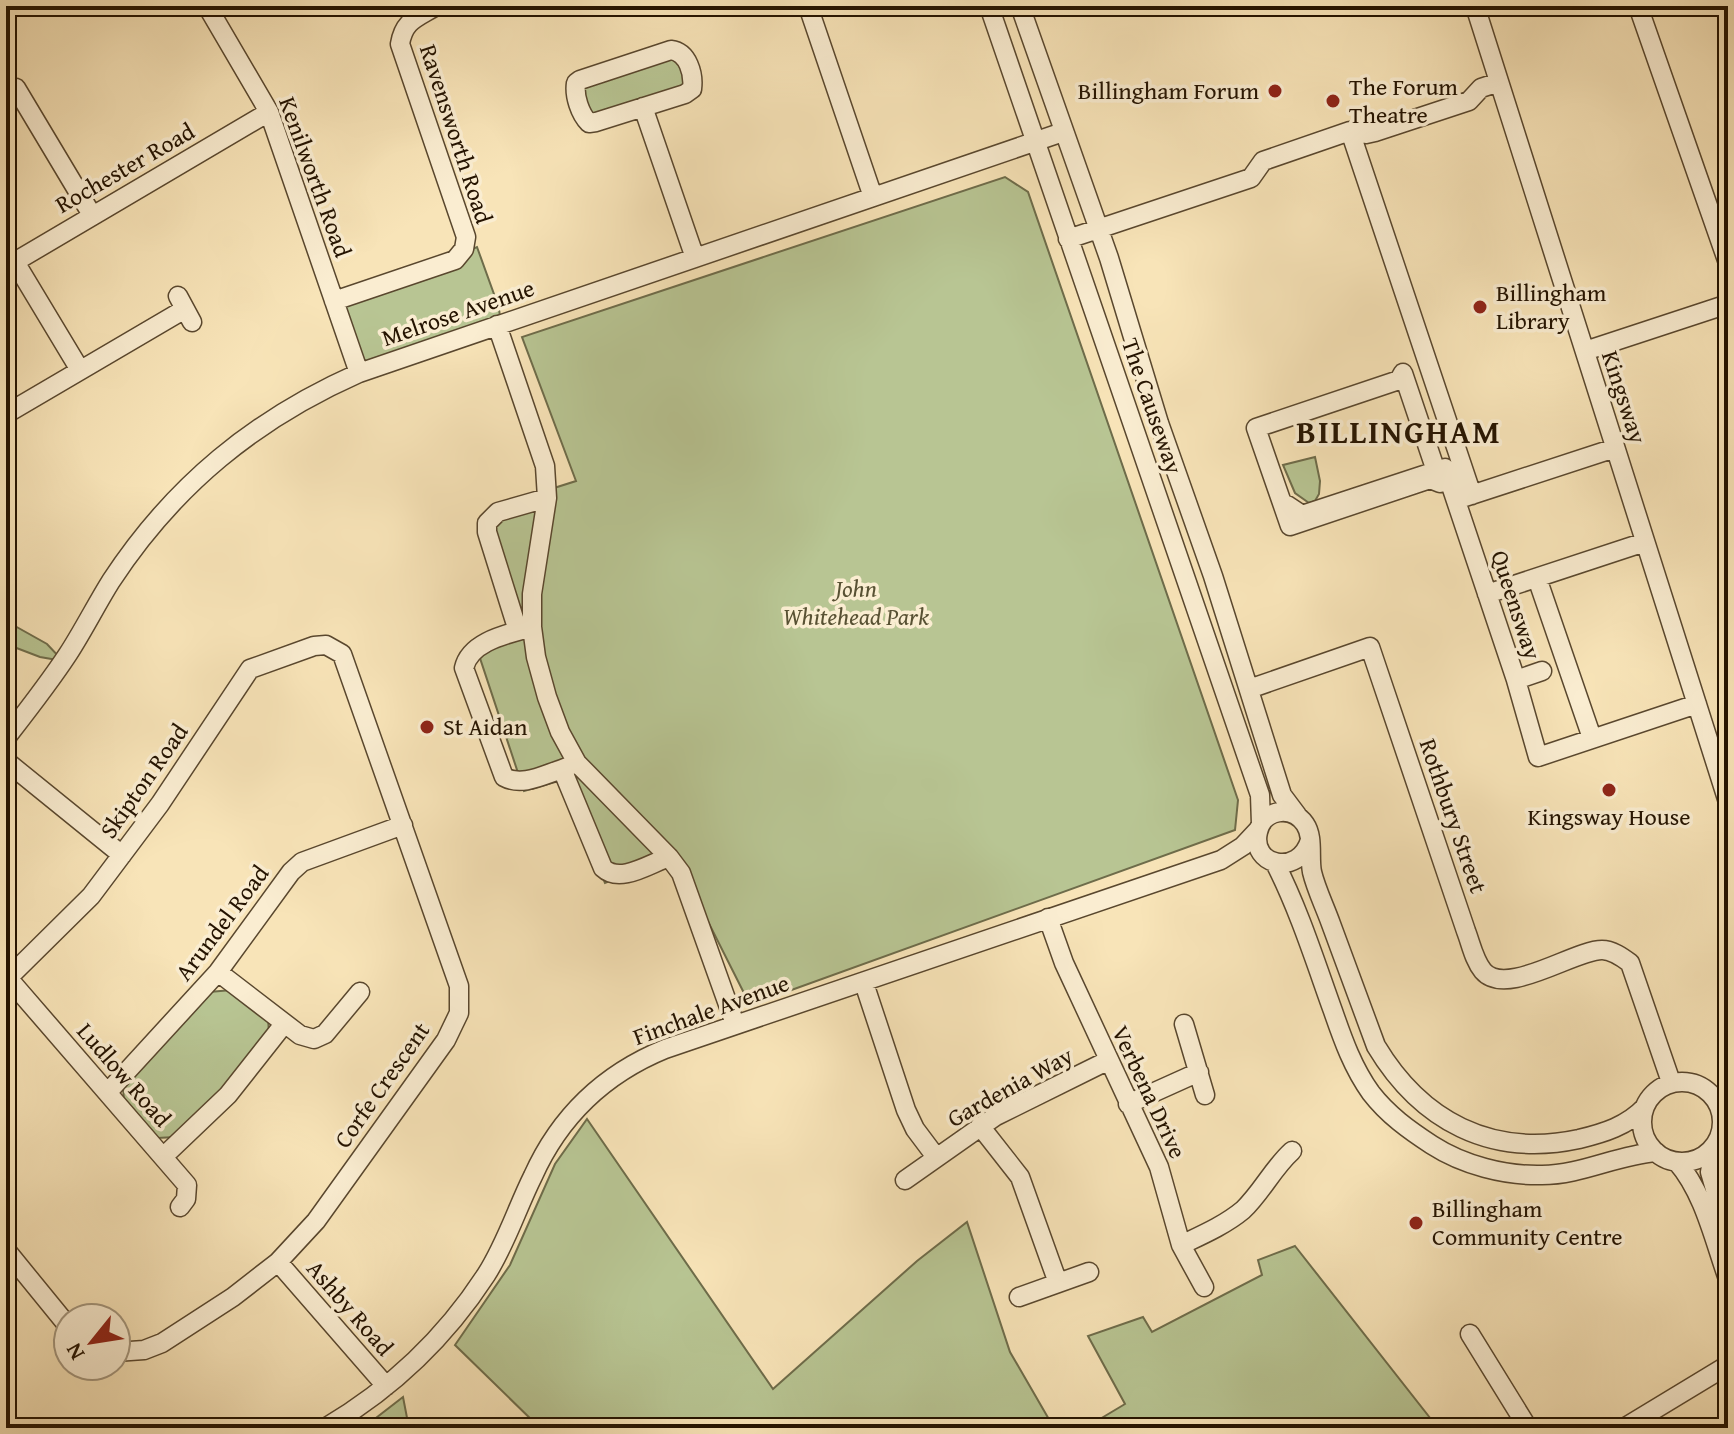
<svg xmlns="http://www.w3.org/2000/svg" width="1734" height="1434" font-family="'Gentium Book Plus',serif">
	<style>
		.green { fill: #b8c593; stroke: #6e6c4a; stroke-width: 2 }
		.lines { fill: none; stroke-linecap: round; stroke-linejoin: round }
		.minor-casing { stroke: #59472e; stroke-width: 21 }
		.minor { stroke: #faedd1; stroke-width: 18 }
		.poi-dot { fill: #8f2418; stroke: #faedd1; stroke-width: 3 }
		.labels { text-anchor: middle; stroke-width: 7; stroke-linejoin: round; paint-order: stroke }
		.poi-label { font-size: 24px; fill: #241300; stroke: #faedd1; text-anchor: start }
		.street-label { font-size: 24px; fill: #241300; stroke: #faedd1 }
		.park-label { font-size: 24px; font-style: italic; fill: #585133; stroke: #faedd1 }
		.district-label { font-size: 32px; font-weight: bold; letter-spacing: 2px; fill: #241300; stroke: #faedd1 }
	</style>
	<rect width="100%" height="100%" fill="#f8e4b8"/>
	<filter id="stains"><feTurbulence type="fractalNoise" baseFrequency=".0025" numOctaves="4"/><feColorMatrix values="0 0 0 0 .2 0 0 0 0 .09 0 0 0 0 .02 0 0 0 .5 -.17"/></filter>
	<radialGradient id="worn" r=".72"><stop offset=".6" stop-color="#630" stop-opacity="0"/><stop offset="1" stop-color="#630" stop-opacity=".3"/></radialGradient>
	<path class="green" d="M680 51 689 91 589 123 576 83Z
		M1005 177 1028 192 1238 800 1235 830 750 1005 676 858 669 857 605 883 562 780 524 791 474 640 511 626 482 518 532 495 576 481 522 337Z
		M477 247 499 308 500 318 363 367 340 304Z
		M1315 457 1320 481 1319 494 1315 501 1309 503 1295 493 1283 465Z
		M6 621 47 644 63 661 40 657 6 644Z
		M232 990 268 1018 269 1033 227 1085 176 1137 157 1138 124 1101 123 1087 209 992Z
		M587 1119 773 1389 917 1261 967 1222 1010 1352 1054 1428H540L455 1345 510 1265 555 1164Z
		M1295 1246 1434 1423 1427 1428H1085L1125 1404 1088 1336 1143 1317 1152 1332 1262 1275 1258 1260Z
		M403 1397 409 1428H363Z"/>
	<g class="lines">
		<g class="minor-casing">
			<path id="minor" d="M207 6 269 112 359 373
				M808 6 873 197
				M989 6 1260 795 1261 824
				M1020 6 1109 258 1159 423 1213 576 1282 795 1297 815
				M1475 6 1728 802
				M1638 6 1728 263
				M671 50C688 52 694 74 692 89L685 94 596 122 589 123C580 114 574 96 576 83L580 80Z
				M16 88 92 215
				M643 107 695 258
				M1350 131 1472 495
				M1068 239 1251 178 1263 161 1350 131 1366 134 1375 132 1469 101 1481 88 1499 82
				M15 262 80 370
				M6 267 269 112
				M178 296 192 322
				M334 301 455 260 464 249 466 237 400 44C404 20 417 18 436 6
				M497 325 545 466 547 498 532 594V627L536 657 547 697 560 732 577 763 669 857 681 873 735 1024
				M1585 351 1728 304
				M1403 373 1440 483 1430 479 1290 526 1256 428 1399 380Z
				M6 414 185 309
				M1462 498 1615 448
				M1284 506 1287 505 1302 515 1445 468 1516 680 1538 757 1697 704
				M1537 578 1592 738
				M1487 594 1645 542
				M532 627C508 634 470 641 464 668L504 777C522 787 543 775 562 769
				M518 631 487 532V523L498 512 547 498
				M1516 680 1542 671
				M1249 689 1370 647 1466 931C1471 944 1474 960 1483 971 1506 998 1574 950 1602 950 1612 950 1622 957 1630 963L1671 1082
				M6 738C27 711 49 683 68 654 83 631 96 605 111 581 174 485 255 419 359 373L1063 132
				M6 761 122 855
				M572 765 562 769 603 868C620 884 649 864 669 857
				M1310 840C1299 877 1250 866 1258 832 1263 809 1292 805 1305 824 1314 837 1309 857 1312 872 1316 889 1325 907 1331 924 1346 964 1361 1005 1376 1046 1421 1121 1491 1158 1579 1139 1604 1133 1627 1126 1645 1107
				M1275 863C1299 910 1315 961 1333 1011 1343 1040 1353 1068 1371 1093 1388 1115 1409 1130 1432 1145 1463 1165 1505 1176 1542 1175 1581 1175 1617 1155 1656 1152
				M1048 918 1064 963 1159 1167 1181 1245 1204 1287
				M218 972 300 1035 314 1039 325 1034 360 992
				M8 978 187 1185 186 1199 180 1207
				M6 980 91 896 160 804 250 669 314 646 326 645 342 654 459 986V1013L446 1040 316 1221 278 1262 233 1297 162 1343 144 1350 116 1352
				M864 983 906 1110 915 1129 936 1157
				M1184 1024 1205 1095
				M1642 1122a40 40 0 1 1 80 0a40 40 0 1 1-80 0Z
				M108 1092 218 972 291 872 302 862 403 825
				M1128 1104 1199 1072
				M980 1126 1020 1177 1058 1283
				M1715 1147 1710 1172 1728 1234
				M163 1157 228 1095 284 1024
				M1677 1162C1704 1193 1714 1240 1728 1279
				M905 1180 996 1116 1107 1061
				M1181 1245C1202 1235 1225 1225 1243 1210 1262 1192 1273 1168 1292 1151
				M6 1250 68 1326
				M278 1262 386 1386
				M1019 1297 1089 1272
				M1470 1334 1528 1428
				M325 1428C390 1390 445 1338 486 1275 506 1244 517 1208 533 1176 560 1116 604 1074 665 1049L1221 860 1243 846 1258 830
				M1624 1428 1728 1365"/>
		</g>
		<use href="#minor" class="minor"/>
	</g>
	<g class="poi-dot">
		<circle cx="1275" cy="91" r="8"/>
		<circle cx="1333" cy="101" r="8"/>
		<circle cx="1480" cy="307" r="8"/>
		<circle cx="427" cy="727" r="8"/>
		<circle cx="1609" cy="790" r="8"/>
		<circle cx="1416" cy="1223" r="8"/>
	</g>
	<g class="labels">
		<g class="poi-label">
			<text x="1349" y="95">The Forum<tspan x="1349" dy="28">Theatre</tspan></text>
			<text x="1259" y="99" text-anchor="end">Billingham Forum</text>
			<text x="1496" y="301">Billingham<tspan x="1496" dy="28">Library</tspan></text>
			<text x="443" y="735">St Aidan</text>
			<text x="1609" y="825" text-anchor="middle">Kingsway House</text>
			<text x="1432" y="1217">Billingham<tspan x="1432" dy="28">Community Centre</tspan></text>
		</g>
		<g class="street-label">
			<text transform="translate(456 134) rotate(72)" y="8">Ravensworth Road</text>
			<text transform="translate(125 168) rotate(-30)" y="8">Rochester Road</text>
			<text transform="translate(315 177) rotate(70)" y="8">Kenilworth Road</text>
			<text transform="translate(458 313) rotate(-19)" y="8">Melrose Avenue</text>
			<text transform="translate(1624 397) rotate(72)" y="8">Kingsway</text>
			<text transform="translate(1152 406) rotate(71)" y="8">The Causeway</text>
			<text transform="translate(1516 605) rotate(72)" y="8">Queensway</text>
			<text transform="translate(144 781) rotate(-55)" y="8">Skipton Road</text>
			<text transform="translate(1453 816) rotate(71)" y="8">Rothbury Street</text>
			<text transform="translate(222 923) rotate(-53)" y="8">Arundel Road</text>
			<text transform="translate(711 1010) rotate(-20)" y="8">Finchale Avenue</text>
			<text transform="translate(124 1075) rotate(49)" y="8">Ludlow Road</text>
			<text transform="translate(382 1085) rotate(-55)" y="8">Corfe Crescent</text>
			<text transform="translate(1010 1087) rotate(-29)" y="8">Gardenia Way</text>
			<text transform="translate(1149 1092) rotate(65)" y="8">Verbena Drive</text>
			<text transform="translate(350 1308) rotate(49)" y="8">Ashby Road</text>
		</g>
		<g class="park-label">
			<text x="856" y="597">John<tspan x="856" dy="28">Whitehead Park</tspan></text>
		</g>
		<g class="district-label">
			<text x="1399" y="443">BILLINGHAM</text>
		</g>
	</g>
	<rect width="1734" height="1434" fill="none" stroke="#f8e4b8" stroke-width="32"/>
	<rect x="8" y="8" width="1718" height="1418" fill="none" stroke="#241300" stroke-width="4"/>
	<rect x="16" y="16" width="1702" height="1402" fill="none" stroke="#241300" stroke-width="2"/>
	<g transform="translate(92 1342) rotate(240)"><circle r="38" fill="#faedd1" stroke="#a4967d" stroke-width="2"/>
	<path d="M0-6L14 30L0 20L-14 30Z" fill="#8f2418"/>
	<text y="-12" font-size="22" font-weight="bold" text-anchor="middle" fill="#241300">N</text>
	</g>
	<rect width="100%" height="100%" filter="url(#stains)"/>
	<rect width="100%" height="100%" fill="url(#worn)"/>
</svg>
